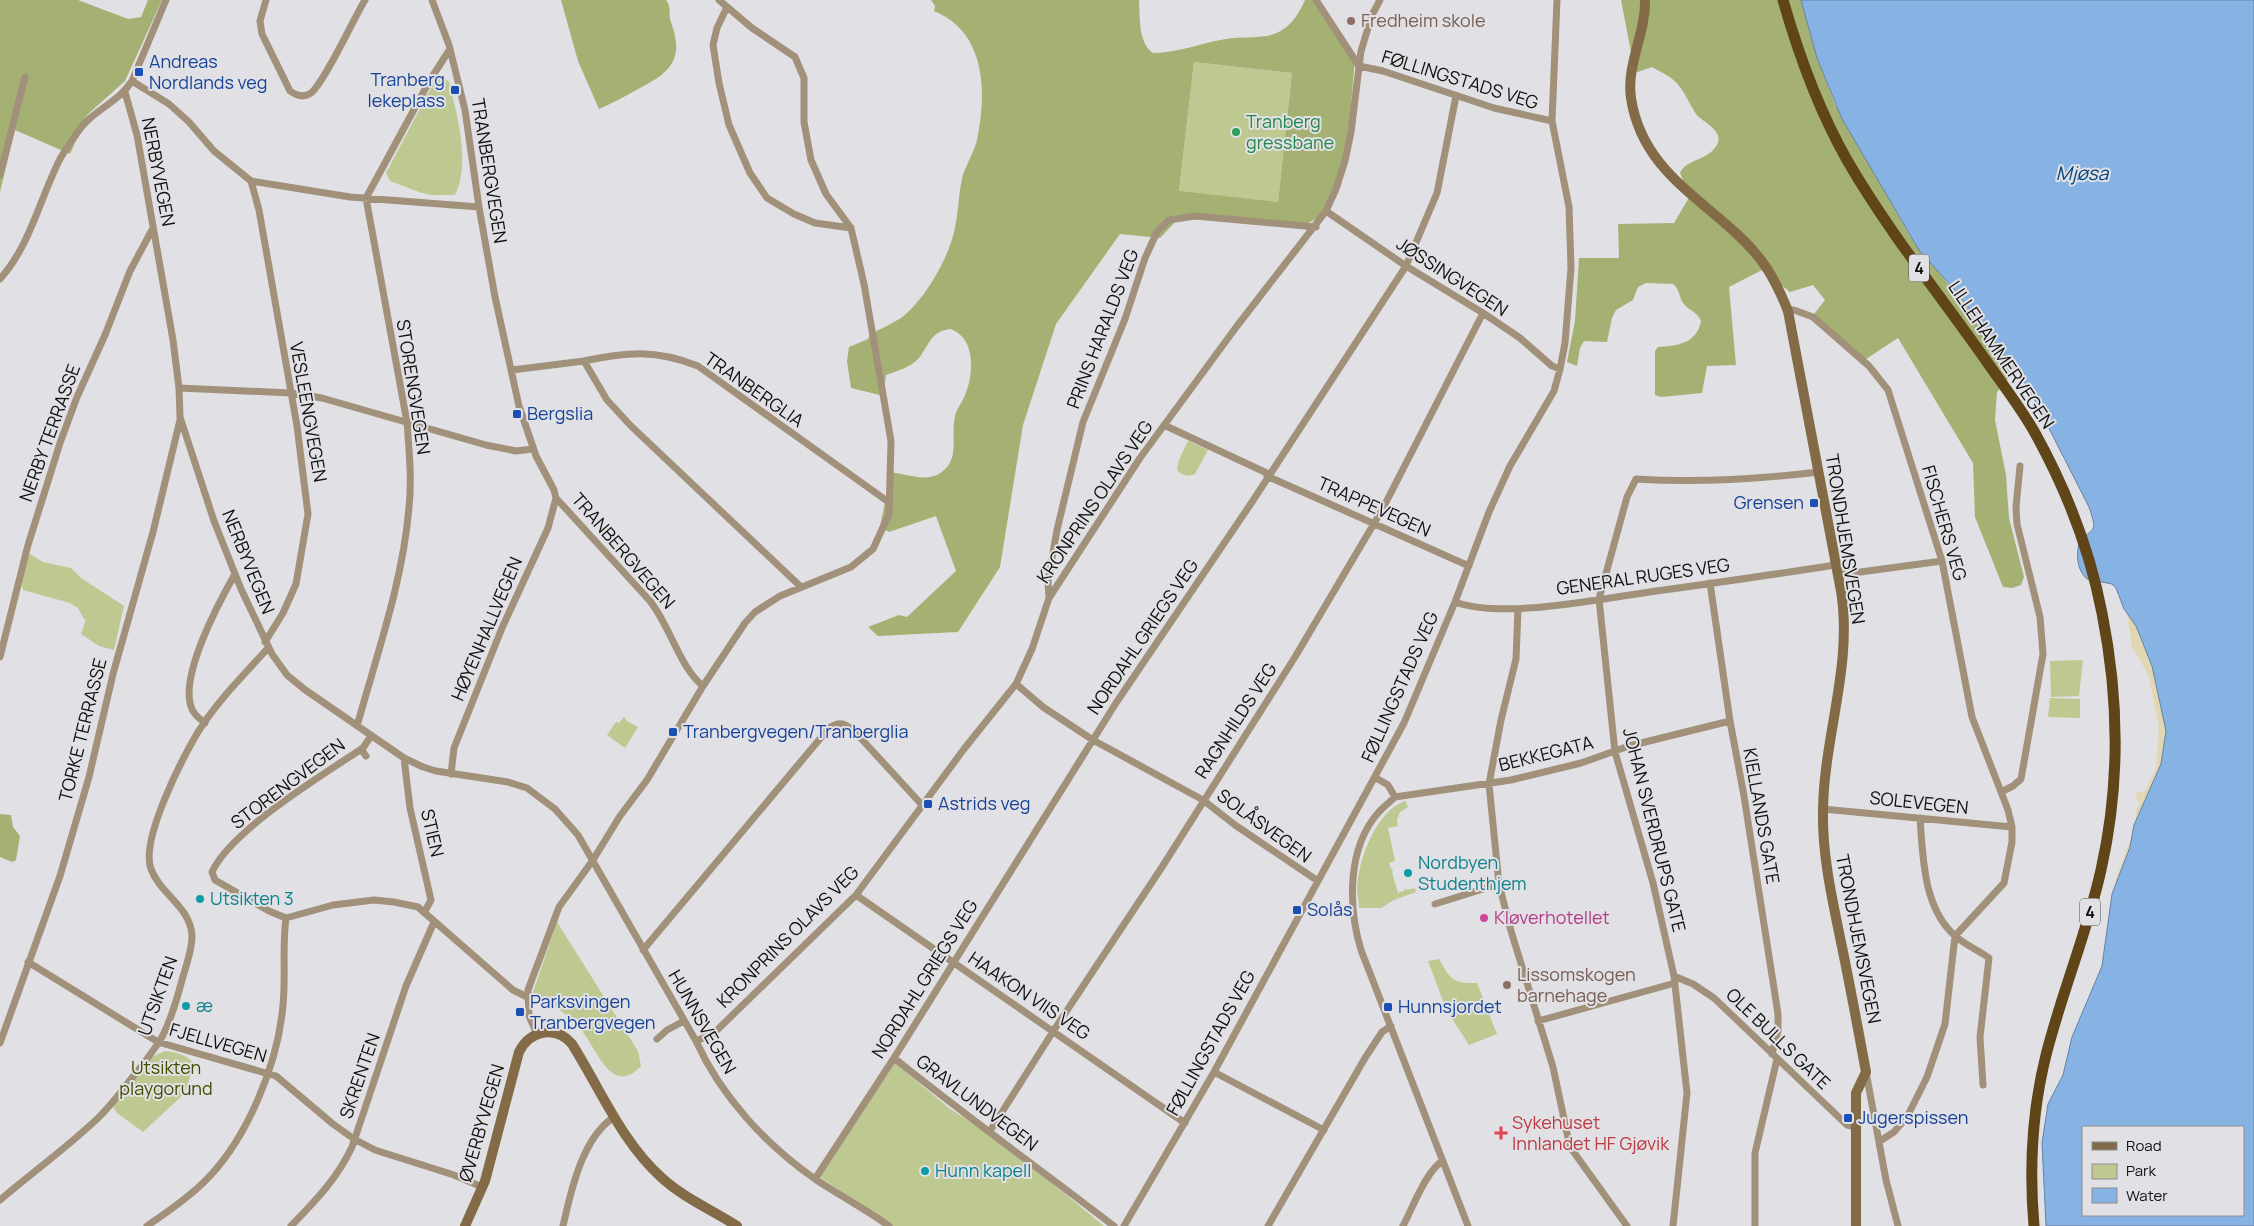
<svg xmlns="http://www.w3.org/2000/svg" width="2254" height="1226" font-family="Manrope,sans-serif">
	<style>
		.green { fill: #bdc990 }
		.forest { fill: #a4b173; fill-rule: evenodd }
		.sand { fill: #e1d7b2 }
		.water { fill: #87b3e4; stroke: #6382a5; fill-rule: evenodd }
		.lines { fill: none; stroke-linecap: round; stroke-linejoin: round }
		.minor { stroke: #a2917a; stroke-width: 7 }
		.secondary { stroke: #836b48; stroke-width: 10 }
		.trunk { stroke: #604518; stroke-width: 11 }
		.education-dot { fill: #8d6e63; stroke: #e1e0e4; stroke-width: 2 }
		.transit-dot { fill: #1a4fb4; stroke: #e1e0e4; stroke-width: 2 }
		.leisure-dot { fill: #2e9e5b; stroke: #e1e0e4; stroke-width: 2 }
		.culture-dot { fill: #0f9aa8; stroke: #e1e0e4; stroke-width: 2 }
		.hotel-dot { fill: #d1479c; stroke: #e1e0e4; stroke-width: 2 }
		.health-dot { fill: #e0444e; stroke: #e1e0e4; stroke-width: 2 }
		.labels { text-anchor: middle; stroke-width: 4; stroke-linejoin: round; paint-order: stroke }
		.shield { fill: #e1e0e4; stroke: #4f4e50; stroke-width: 1 }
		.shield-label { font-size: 16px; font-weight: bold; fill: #101011 }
		.education-label { font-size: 18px; fill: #785e54; stroke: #e1e0e4; text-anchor: start }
		.transit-label { font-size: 18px; fill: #164399; stroke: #e1e0e4; text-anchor: start }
		.street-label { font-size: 18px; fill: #101011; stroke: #e1e0e4 }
		.leisure-label { font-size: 18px; fill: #27864d; stroke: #e1e0e4; text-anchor: start }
		.culture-label { font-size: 18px; fill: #0d838f; stroke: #e1e0e4; text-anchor: start }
		.hotel-label { font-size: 18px; fill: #b23c85; stroke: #e1e0e4; text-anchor: start }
		.park-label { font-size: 18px; fill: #424d00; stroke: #e1e0e4 }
		.health-label { font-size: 18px; fill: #be3a42; stroke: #e1e0e4; text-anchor: start }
		.water-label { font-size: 19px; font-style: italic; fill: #014680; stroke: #e1e0e4 }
	</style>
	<rect width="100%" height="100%" fill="#e1e0e4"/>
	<path class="green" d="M1194 62 1292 73 1278 202 1179 192Z
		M442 75 449 82C457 115 471 163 455 195H431L419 192 390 181 386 173 435 80 438 76Z
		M1188 441 1208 450 1195 474C1189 477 1182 476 1177 470L1179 460Z
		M30 554 43 562 71 568 81 578 124 606 114 650 99 646 81 634 86 619H84L78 608 70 603 23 590C19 579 25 564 30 554Z
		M2083 660 2079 696 2051 697 2050 661Z
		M2050 698 2080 699V718L2048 717Z
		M624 717 627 721 638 727 625 748 607 735 616 722 619 723Z
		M1405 801 1408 807 1400 812 1397 820 1398 826 1388 828 1395 861 1389 863 1391 869H1393L1392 872 1398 893 1404 891 1405 888 1406 890 1415 888 1416 892 1394 900 1381 908H1359C1359 902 1357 895 1357 889 1358 860 1376 811 1405 801Z
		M557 922 638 1051 641 1066C612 1097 598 1051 582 1031 569 1016 551 1001 532 995Z
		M1439 959C1450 978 1452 984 1477 983L1497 1034 1469 1045 1446 1009 1428 961Z
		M165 1051C175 1052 188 1055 194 1064L185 1093 143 1132 117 1113 113 1107 152 1057Z
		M895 1063 950 1109 994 1136 1104 1226H893L820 1177Z"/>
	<path class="forest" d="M0 0H78L128 19 141 17 148 0H162L125 81 87 115 70 154 15 130 0 192Z
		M561 0H666C672 7 668 14 671 22 684 58 672 72 640 88 626 96 613 103 599 109L578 61Z
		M931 0H1139C1140 16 1138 43 1153 53 1180 53 1206 41 1233 38 1250 36 1270 40 1285 28 1294 22 1301 9 1305 0H1317L1355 58 1348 141 1330 210 1302 227 1179 218 1160 238 1120 234 1056 324 1023 425 1000 567 958 632 878 636 868 627 899 615 907 617 956 571 936 516 889 532 880 527 891 472C904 474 924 481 937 475 962 462 950 437 955 416 957 408 962 403 965 395 974 374 976 337 950 329 930 332 930 344 919 358 911 367 897 371 886 375L884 390 880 395 851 388 847 361 849 347 868 339 870 334C881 329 891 324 901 318 924 301 948 259 954 232 959 213 958 193 963 175 967 163 974 152 977 140 987 92 986 32 934 11L935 6ZM1194 62 1292 73 1278 202 1179 191Z
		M1621 0H1801L1817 58 1835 104 1910 236 2016 369 1997 392 1995 420 2006 475 2009 518 2024 577 2021 585 2012 588 2003 587 1975 517 1973 463 1898 338 1866 359 1811 318 1825 300 1813 285 1790 292 1762 270 1729 287 1736 365 1707 366 1702 393 1661 397 1655 395V351L1658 347C1678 346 1697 343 1701 321 1698 312 1688 310 1683 303 1679 297 1680 289 1673 284L1646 283 1638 287 1633 300 1616 310 1612 318 1607 342 1584 341 1580 348 1577 366 1567 362 1575 321 1579 258H1619L1618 224 1674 223 1690 196 1680 173C1687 159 1704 161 1714 149 1729 132 1703 123 1696 114 1690 105 1686 95 1680 87 1673 77 1662 73 1652 67L1635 73Z
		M0 814 11 815 13 827 20 836 16 860 12 862 0 857Z"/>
	<path class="sand" d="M2127 613 2145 639 2174 739 2113 895 2116 878 2136 825V810L2140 803 2136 799V794L2141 791 2144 793 2156 768 2159 726 2148 674 2132 647Z"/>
	<path class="water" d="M1801 0H2254V1226H2046L2042 1143 2048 1104 2063 1075 2072 1037 2102 966 2112 894 2130 847 2134 825 2161 764 2166 731 2152 666 2136 626 2124 609 2116 588 2112 584 2087 579C2077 570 2076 556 2079 544 2092 525 2099 536 2089 507L2033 397 2016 369 1953 288 1919 250 1842 119 1817 58ZM2083 1127H2243V1215H2083Z"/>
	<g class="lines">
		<path class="minor" d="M266 0 260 21 262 34 290 91C297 96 304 98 311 93 324 83 354 18 365 0
			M432 0 449 45 465 110 479 207 495 297 519 406 536 456 554 490 556 498 650 601C670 626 680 668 703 686
			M1316 0 1359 66
			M727 7 717 28 713 45 719 83 729 125 750 173 767 198 794 214 815 223 851 228
			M1359 66 1383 71 1494 108 1552 121
			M132 81 169 104 189 122 214 151 251 181 350 197 479 207
			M125 92 137 135 173 340 179 388 180 417 214 521 241 589 272 654 287 675 304 689 404 758 423 767 436 771 508 782 527 788 555 809 578 835 696 1041C721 1096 765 1144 815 1179 839 1195 865 1209 889 1226
			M0 175 25 77
			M251 181 259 210 297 426 308 514 296 584 283 613 265 642
			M1326 211 1406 266 1483 313 1520 338 1552 366 1560 369
			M0 279C30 246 40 198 60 159 65 150 71 142 77 133 91 111 118 103 132 81L166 0
			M1788 311 1794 310 1813 317 1869 366 1888 390 1942 561 1972 717 2008 810 2012 827V842L2004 883 1955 936 1945 1024 1927 1077 1907 1117 1894 1132 1880 1141
			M584 361C628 352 655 349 698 366L890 503
			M512 370 584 361 607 400 631 426 800 586
			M179 388 291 393 322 398 486 445 516 451 533 449
			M1164 425 1269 474
			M1267 476 1469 566
			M1838 575 1942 561
			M1710 583 1730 721 1744 796 1778 1014V1031L1772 1054
			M1049 598 1048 581 1057 530 1083 422 1125 319 1145 258 1157 232 1169 220 1195 216 1316 227
			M1455 602C1501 619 1594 600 1643 593 1707 584 1772 575 1835 565
			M1518 609 1516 659 1501 720 1489 784 1499 884 1511 931 1553 1067 1570 1147 1627 1226
			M0 657 28 545 60 443 77 397 105 335 130 271 153 228
			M1016 684 1043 707 1093 740 1203 800 1235 825 1318 881
			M205 723C200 719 194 715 192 709 178 678 219 602 235 574
			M357 726C377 654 403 581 409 507 412 479 409 450 407 422L366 198 430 80 450 49
			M371 736 363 748C324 774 231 830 212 872L215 880 269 911 286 918 333 905 374 900 394 902 418 907 513 990 527 997
			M361 749 366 756
			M404 758 410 808 431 900 424 913
			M451 774 454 748 502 628 548 528 556 498
			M1376 778 1388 785 1395 797 1511 780 1581 763 1629 746 1730 721
			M2001 792 2013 786 2021 779 2043 654 2040 617 2017 524 2016 507 2020 466
			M1395 797C1390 802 1383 807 1378 813 1347 848 1348 907 1361 950L1468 1226
			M1823 809 2012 827
			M1920 818C1923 857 1923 905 1953 934 1963 944 1978 950 1989 958L1980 1037 1983 1085
			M856 895 1185 1123
			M1435 904 1499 884
			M643 950 829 728C841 720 846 724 856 733L923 806
			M28 962 158 1042 276 1076 333 1124 354 1139 375 1150 454 1175 482 1187
			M1674 976 1693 984 1714 998 1847 1125 1856 1127
			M1538 1021 1675 983
			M537 1034 529 1016 528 990 559 907 593 860 620 816 647 780 703 686 745 623 755 612 780 596 851 567 873 549 889 514 891 441 864 284 851 228 826 194 811 160 804 122V78L795 57 752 28 719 0
			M657 1039 667 1030 684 1021
			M696 1041 713 1034 856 895 964 749 1016 684 1032 649 1049 598 1140 458 1237 326 1326 211 1336 189 1345 161 1351 132 1361 51 1372 15 1380 0
			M0 1043 60 876 89 777 113 674 153 532 180 420
			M894 1058C966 1116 1041 1170 1114 1226
			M1214 1072 1324 1130
			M1866 1072 1886 1180 1898 1226
			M990 1131 1054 1030 1162 867 1295 657 1382 510 1483 313
			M815 1179 894 1058 1116 703 1252 502 1406 266 1437 193 1456 96
			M0 1200C32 1173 66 1148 96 1120 111 1106 123 1089 135 1074 145 1062 154 1050 162 1037 171 1020 177 999 182 980 186 966 192 950 192 936 191 907 160 894 151 869 140 840 182 759 198 732 217 701 244 675 268 648
			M147 1226C167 1212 187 1199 204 1182 247 1140 278 1064 283 1005 286 976 282 946 286 918
			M291 1226C315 1201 337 1179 352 1147L406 986 434 922
			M563 1226C571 1191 582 1138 614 1117
			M1124 1226 1214 1072 1404 723 1455 602 1489 512 1510 466 1554 391 1560 369 1565 343 1571 268 1569 207 1552 121 1557 0
			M1268 1226 1365 1058 1382 1032 1391 1026
			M1403 1226C1412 1209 1427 1169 1443 1161
			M1673 1226 1687 1093 1674 976 1653 883 1615 752 1599 599 1627 497 1636 479C1696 483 1759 479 1819 472
			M1755 1226V1153L1777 1059"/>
		<path class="secondary" d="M1645 0C1646 33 1626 65 1631 98 1641 165 1693 193 1738 235 1764 259 1775 279 1788 311L1841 591C1853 665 1824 736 1823 810 1822 855 1832 898 1841 942 1850 985 1858 1029 1866 1072L1856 1093V1226
			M465 1226 485 1181 519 1052C530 1030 556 1025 572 1044 601 1090 621 1141 662 1178 684 1198 712 1210 737 1226"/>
		<path class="trunk" d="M1783 0C1799 56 1818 109 1847 160 1888 231 1940 295 1987 362 2003 385 2021 408 2035 433 2066 489 2090 551 2102 613 2119 698 2120 786 2101 870 2087 933 2062 992 2046 1055 2032 1111 2029 1168 2034 1226"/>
	</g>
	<g class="education-dot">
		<circle cx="1351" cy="21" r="5"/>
		<circle cx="1507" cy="985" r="5"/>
	</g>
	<g class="transit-dot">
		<rect x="134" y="67" width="10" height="10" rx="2.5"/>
		<rect x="450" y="85" width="10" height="10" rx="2.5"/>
		<rect x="512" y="409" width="10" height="10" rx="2.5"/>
		<rect x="1809" y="498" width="10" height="10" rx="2.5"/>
		<rect x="668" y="727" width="10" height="10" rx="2.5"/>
		<rect x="923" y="799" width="10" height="10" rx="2.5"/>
		<rect x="1292" y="905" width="10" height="10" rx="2.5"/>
		<rect x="1383" y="1002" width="10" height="10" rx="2.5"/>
		<rect x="515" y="1007" width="10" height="10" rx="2.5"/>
		<rect x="1843" y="1113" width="10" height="10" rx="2.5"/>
	</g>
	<circle class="leisure-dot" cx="1236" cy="132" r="5"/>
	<g class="culture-dot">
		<circle cx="1408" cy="873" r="5"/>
		<circle cx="200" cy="899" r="5"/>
		<circle cx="186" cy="1006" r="5"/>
		<circle cx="925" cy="1171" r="5"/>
	</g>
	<circle class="hotel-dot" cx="1484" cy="918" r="5"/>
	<path class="health-dot" d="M1498.5 1125.5h5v5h5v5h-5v5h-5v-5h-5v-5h5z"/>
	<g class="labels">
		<g class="shield">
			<rect x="1909" y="254.5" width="20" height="27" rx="4"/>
			<rect x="2080" y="898.5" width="20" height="27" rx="4"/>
		</g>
		<g class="shield-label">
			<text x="1919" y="274">4</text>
			<text x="2090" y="918">4</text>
		</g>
		<g class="education-label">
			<text x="1361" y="27">Fredheim skole</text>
			<text x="1517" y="981">Lissomskogen<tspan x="1517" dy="21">barnehage</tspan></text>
		</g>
		<g class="transit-label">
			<text x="149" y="68">Andreas<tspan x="149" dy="21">Nordlands veg</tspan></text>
			<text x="445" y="86" text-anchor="end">Tranberg<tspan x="445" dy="21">lekeplass</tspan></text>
			<text x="527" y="420">Bergslia</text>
			<text x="1804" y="509" text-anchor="end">Grensen</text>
			<text x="683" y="738">Tranbergvegen/Tranberglia</text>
			<text x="938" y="810">Astrids veg</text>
			<text x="1307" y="916">Solås</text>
			<text x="530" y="1008">Parksvingen<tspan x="530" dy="21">Tranbergvegen</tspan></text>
			<text x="1398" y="1013">Hunnsjordet</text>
			<text x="1858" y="1124">Jugerspissen</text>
		</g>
		<g class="street-label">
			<text transform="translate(1460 80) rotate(17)" y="6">FØLLINGSTADS VEG</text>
			<text transform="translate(489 171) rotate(81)" y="6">TRANBERGVEGEN</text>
			<text transform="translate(158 172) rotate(79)" y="6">NERBYVEGEN</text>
			<text transform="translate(1452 277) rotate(33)" y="6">JØSSINGVEGEN</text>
			<text transform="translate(1103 329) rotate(-69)" y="6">PRINS HARALDS VEG</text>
			<text transform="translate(2001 355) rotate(56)" y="6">LILLEHAMMERVEGEN</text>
			<text transform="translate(413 387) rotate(81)" y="6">STORENGVEGEN</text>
			<text transform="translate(754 390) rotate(35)" y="6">TRANBERGLIA</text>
			<text transform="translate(308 412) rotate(80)" y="6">VESLEENGVEGEN</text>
			<text transform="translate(50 433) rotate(-70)" y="6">NERBY TERRASSE</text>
			<text transform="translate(1095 502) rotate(-56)" y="6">KRONPRINS OLAVS VEG</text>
			<text transform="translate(1374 507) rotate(24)" y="6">TRAPPEVEGEN</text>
			<text transform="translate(1944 523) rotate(74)" y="6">FISCHERS VEG</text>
			<text transform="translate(1845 539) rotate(81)" y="6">TRONDHJEMSVEGEN</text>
			<text transform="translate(623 551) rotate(49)" y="6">TRANBERGVEGEN</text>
			<text transform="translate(248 562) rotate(68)" y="6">NERBYVEGEN</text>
			<text transform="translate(1643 577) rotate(-8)" y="6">GENERAL RUGES VEG</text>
			<text transform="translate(487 629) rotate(-67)" y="6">HØYENHALLVEGEN</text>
			<text transform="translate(1143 637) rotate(-56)" y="6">NORDAHL GRIEGS VEG</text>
			<text transform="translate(1400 687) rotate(-66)" y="6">FØLLINGSTADS VEG</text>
			<text transform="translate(1236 721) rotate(-57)" y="6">RAGNHILDS VEG</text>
			<text transform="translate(83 730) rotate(-76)" y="6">TORKE TERRASSE</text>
			<text transform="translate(1546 754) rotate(-14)" y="6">BEKKEGATA</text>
			<text transform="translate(288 784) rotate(-37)" y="6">STORENGVEGEN</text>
			<text transform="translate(1919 803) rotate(6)" y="6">SOLEVEGEN</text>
			<text transform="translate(1761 816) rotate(80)" y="6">KIELLANDS GATE</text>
			<text transform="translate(1264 826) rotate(36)" y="6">SOLÅSVEGEN</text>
			<text transform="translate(1654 830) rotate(76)" y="6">JOHAN SVERDRUPS GATE</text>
			<text transform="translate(432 833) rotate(77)" y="6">STIEN</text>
			<text transform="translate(788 937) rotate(-45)" y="6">KRONPRINS OLAVS VEG</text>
			<text transform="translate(1858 939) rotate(79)" y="6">TRONDHJEMSVEGEN</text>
			<text transform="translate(925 979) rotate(-58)" y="6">NORDAHL GRIEGS VEG</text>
			<text transform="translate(158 996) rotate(-70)" y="6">UTSIKTEN</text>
			<text transform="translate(1029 996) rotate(34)" y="6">HAAKON VIIS VEG</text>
			<text transform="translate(702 1022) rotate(60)" y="6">HUNNSVEGEN</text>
			<text transform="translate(1778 1039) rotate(44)" y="6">OLE BULLS GATE</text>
			<text transform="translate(218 1043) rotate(16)" y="6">FJELLVEGEN</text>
			<text transform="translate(1211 1043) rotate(-61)" y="6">FØLLINGSTADS VEG</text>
			<text transform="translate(360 1076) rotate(-71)" y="6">SKRENTEN</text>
			<text transform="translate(977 1103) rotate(37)" y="6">GRAVLUNDVEGEN</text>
			<text transform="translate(482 1123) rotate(-74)" y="6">ØVERBYVEGEN</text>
		</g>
		<g class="leisure-label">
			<text x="1246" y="128">Tranberg<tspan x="1246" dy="21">gressbane</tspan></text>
		</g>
		<g class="culture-label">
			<text x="1418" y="869">Nordbyen<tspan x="1418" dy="21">Studenthjem</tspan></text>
			<text x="210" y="905">Utsikten 3</text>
			<text x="196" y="1012">æ</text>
			<text x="935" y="1177">Hunn kapell</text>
		</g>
		<g class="hotel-label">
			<text x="1494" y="924">Kløverhotellet</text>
		</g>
		<g class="park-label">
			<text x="166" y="1074">Utsikten<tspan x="166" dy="21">playgorund</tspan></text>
		</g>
		<g class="health-label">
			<text x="1512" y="1129">Sykehuset<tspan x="1512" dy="21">Innlandet HF Gjøvik</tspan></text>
		</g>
		<g class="water-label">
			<text x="2082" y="180">Mjøsa</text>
		</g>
	</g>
	<rect x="2082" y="1126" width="162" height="90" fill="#e1e0e4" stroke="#8d8d90"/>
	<rect x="2092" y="1142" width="25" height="8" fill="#836b48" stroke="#8d8d90"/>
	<text x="2126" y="1151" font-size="15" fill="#101011">Road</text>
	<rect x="2092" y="1164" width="25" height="15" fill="#bdc990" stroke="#8d8d90"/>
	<text x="2126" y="1176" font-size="15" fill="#101011">Park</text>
	<rect x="2092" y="1188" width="25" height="15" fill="#87b3e4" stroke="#8d8d90"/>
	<text x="2126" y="1201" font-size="15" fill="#101011">Water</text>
</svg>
